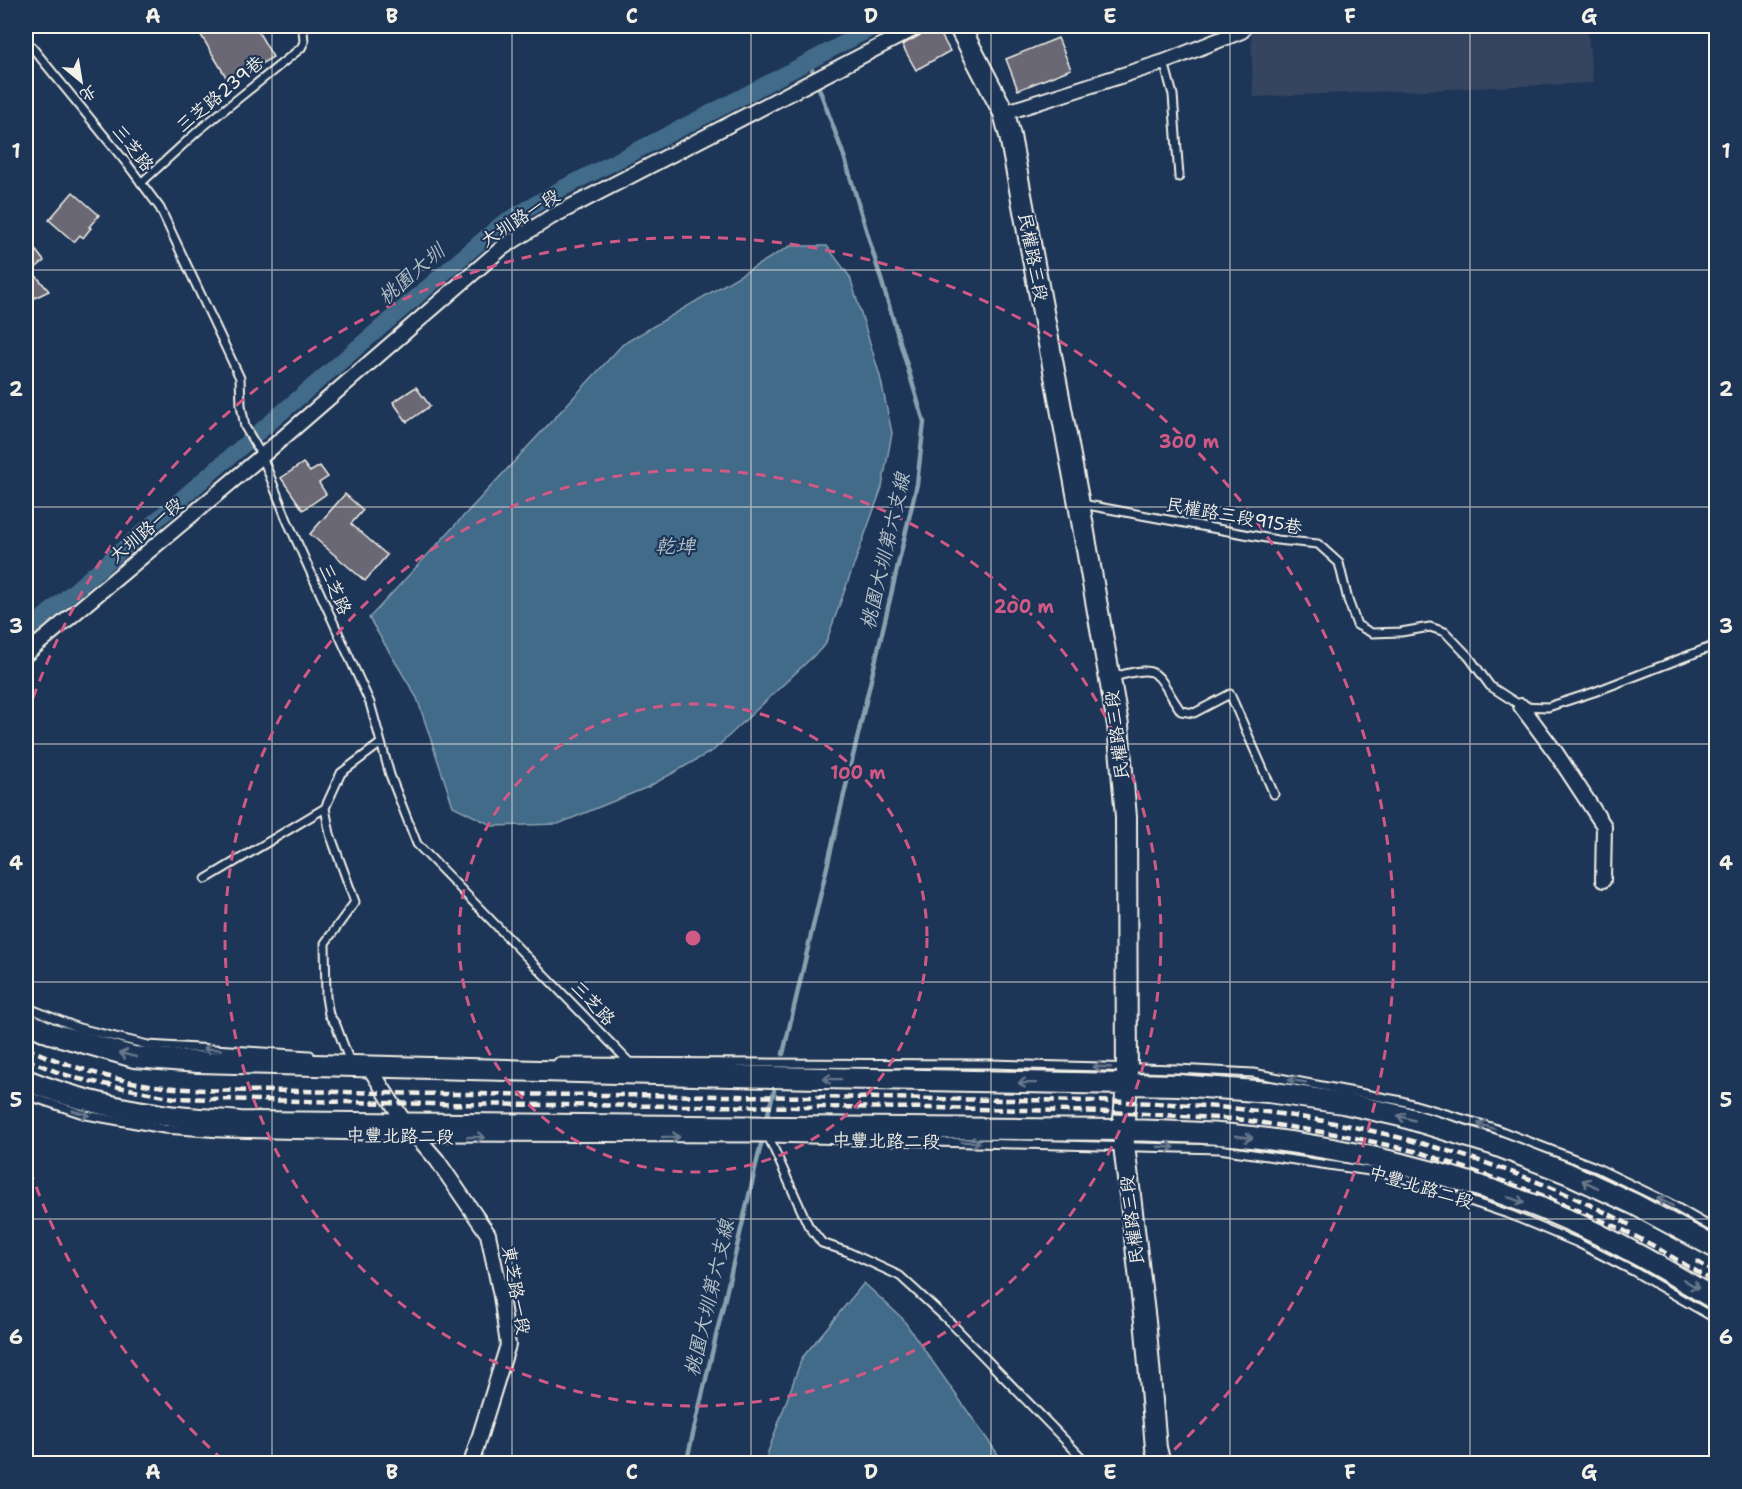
<svg xmlns="http://www.w3.org/2000/svg" width="1742" height="1489" font-family="'Shantell Sans','LXGW WenKai TC',sans-serif">
	<style>
		.built { fill: #344460 }
		.water { fill: #426b89; stroke: #89a1af; stroke-width: 1.5 }
		.lines { fill: none; stroke-linecap: round; stroke-linejoin: round }
		.stream { stroke: #89a1af; stroke-width: 4.5 }
		.canal { stroke: #426b89; stroke-width: 16 }
		.building { fill: #6b6875; stroke: #f4f1e8; stroke-width: 1.5 }
		.lane-casing { stroke: #f4f1e8; stroke-width: 11 }
		.street-casing { stroke: #f4f1e8; stroke-width: 18 }
		.secondary-casing { stroke: #f4f1e8; stroke-width: 24 }
		.lane { stroke: #1d3557; stroke-width: 7 }
		.street { stroke: #1d3557; stroke-width: 14 }
		.secondary { stroke: #1d3557; stroke-width: 20 }
		.rail { stroke: #f4f1e8; stroke-width: 4.5; stroke-dasharray: 9 4.5; stroke-linecap: butt }
		.oneway { stroke: #68778a }
		.grid { fill: none; stroke: #f4f1e8; stroke-width: 1.5; stroke-opacity: 0.55 }
		.ring { fill: none; stroke: #d15985; stroke-width: 3; stroke-dasharray: 10 8 }
		.labels { text-anchor: middle; stroke-width: 4.5; stroke-linejoin: round; paint-order: stroke }
		.street-label { font-size: 18px; fill: #f4f1e8; stroke: #1d3557 }
		.water-label { font-size: 20px; font-style: italic; fill: #b6c2c7; stroke: #1d3557 }
		.centre { fill: #d15985; stroke: #1d3557; stroke-width: 3 }
		.ring-label { font-size: 18px; text-anchor: middle; font-weight: bold; fill: #d15985; stroke: #1d3557; stroke-width: 4.5; stroke-linejoin: round; paint-order: stroke }
		.neatline { fill: none; stroke: #f4f1e8; stroke-width: 2 }
		.grid-label { font-size: 20px; text-anchor: middle; font-weight: bold; fill: #f4f1e8 }
	</style>
	<rect width="100%" height="100%" fill="#1d3557"/>
	<filter id="ink" filterUnits="userSpaceOnUse"><feTurbulence type="fractalNoise" baseFrequency=".0167" numOctaves="2"/><feDisplacementMap in="SourceGraphic" scale="12" xChannelSelector="R" yChannelSelector="G"/><feConvolveMatrix kernelMatrix="1 2 1 2 8 2 1 2 1" color-interpolation-filters="sRGB"/></filter>
	<g filter="url(#ink)">
		<path class="built" d="M1251 26H1587L1593 83 1253 97Z"/>
		<path class="water" d="M790 246H827L850 277 880 376 892 433 882 487 825 645 714 750 648 787 558 824 493 826 453 806 417 698 369 618 623 344Z
			M864 1283 902 1318 1004 1463H764L802 1358Z"/>
		<g class="lines">
			<path class="stream" d="M783 1054 917 484 924 422 844 156 809 61
				M768 1113 774 1091
				M686 1464 762 1140"/>
			<path class="canal" d="M26 632 500 225 559 190 728 104 876 26"/>
		</g>
		<path class="building" d="M206 26H255L273 57 229 82 198 30Z
			M936 26 950 51 916 70 902 45Z
			M1058 38 1071 69 1018 90 1006 59Z
			M73 192 99 215 89 227 91 228 83 238 80 235 74 242 49 220Z
			M26 238 44 261 32 271 49 291 26 302Z
			M416 387 430 406 407 422 393 402Z
			M303 463 310 472 320 466 328 477 319 483 326 494 303 510 281 478Z
			M345 494 363 510 351 524 387 555 365 581 310 534Z"/>
		<g class="lines">
			<g class="lane-casing">
				<path id="lane" d="M26 40 128 165 160 208 240 378 241 405 245 427 262 456 287 520 370 703 390 775 417 844 629 1062
					M1164 62 1173 95 1179 177
					M141 183 199 130 301 48 304 42 303 30 298 26
					M1082 504 1277 540 1318 544 1339 563 1348 600 1357 625 1372 633 1401 632 1430 627 1445 632 1469 657 1490 686 1521 706 1548 707 1594 692 1716 645
					M1111 678C1163 662 1154 673 1181 711L1194 713 1230 694 1274 794
					M206 879 325 808
					M26 1007 79 1028 148 1045 310 1055
					M348 1057 336 1025 329 1015 326 997 325 943 355 902 330 834 325 808 341 773 381 743
					M558 1062 992 1064 1177 1069 1253 1073 1402 1101 1491 1127 1593 1166 1669 1203 1716 1230
					M26 1095 86 1115 164 1129 221 1133 417 1137 769 1138 1219 1149 1390 1174 1511 1215 1578 1243 1633 1271 1716 1319
					M769 1138 808 1225 822 1243 848 1252 900 1276 951 1323 1088 1464"/>
			</g>
			<g class="street-casing">
				<path id="street" d="M1004 113 1164 62 1242 31
					M26 654 262 456 502 248 551 217 919 26
					M1521 706 1556 753 1604 826 1603 880
					M364 1065 369 1067 405 1123 437 1160 488 1234 501 1296 508 1345 471 1464"/>
			</g>
			<g class="secondary-casing">
				<path id="secondary" d="M959 26 1004 113 1010 136 1079 504 1118 725 1126 817 1127 1085 1123 1130 1124 1145 1146 1330 1156 1448 1160 1464
					M26 1022 50 1033 134 1057 198 1062 771 1077 1178 1085 1268 1092 1343 1103 1401 1116 1495 1145 1567 1173 1634 1204 1716 1248
					M26 1080C66 1096 113 1108 156 1114 184 1119 213 1119 240 1122L1123 1130C1159 1131 1196 1132 1232 1135 1341 1145 1473 1176 1573 1222 1623 1245 1670 1272 1716 1300"/>
			</g>
			<use href="#lane" class="lane"/>
			<use href="#street" class="street"/>
			<use href="#secondary" class="secondary"/>
			<path class="rail" d="M26 1048C72 1068 124 1084 175 1088 215 1092 257 1090 298 1091 352 1092 407 1094 462 1094 620 1095 778 1096 937 1099 1037 1101 1139 1099 1239 1109 1369 1122 1515 1163 1630 1225
				M26 1059 57 1072 79 1079 174 1098 431 1104 938 1108 1110 1112 1237 1119 1342 1135 1419 1152 1534 1192 1617 1227 1652 1245 1716 1283
				M1696 1261 1716 1273"/>
		</g>
		<defs><path id="oneway-shaft" d="M-6 0H5M1.5-3L5.5 0L1.5 3" fill="none" stroke-width="1.6" stroke-linecap="round" stroke-linejoin="round" transform="scale(1.5)"/></defs>
		<g class="oneway">
			<use href="#oneway-shaft" transform="translate(212 1049) rotate(-176)"/>
			<use href="#oneway-shaft" transform="translate(128 1055) rotate(-166)"/>
			<use href="#oneway-shaft" transform="translate(1102 1067) rotate(-178)"/>
			<use href="#oneway-shaft" transform="translate(832 1079) rotate(-179)"/>
			<use href="#oneway-shaft" transform="translate(1297 1081) rotate(-171)"/>
			<use href="#oneway-shaft" transform="translate(1027 1083) rotate(-179)"/>
			<use href="#oneway-shaft" transform="translate(81 1113) rotate(16)"/>
			<use href="#oneway-shaft" transform="translate(1406 1118) rotate(-164)"/>
			<use href="#oneway-shaft" transform="translate(1486 1126) rotate(-162)"/>
			<use href="#oneway-shaft" transform="translate(476 1137)"/>
			<use href="#oneway-shaft" transform="translate(671 1137)"/>
			<use href="#oneway-shaft" transform="translate(1244 1137) rotate(8)"/>
			<use href="#oneway-shaft" transform="translate(971 1142) rotate(1)"/>
			<use href="#oneway-shaft" transform="translate(1166 1147) rotate(2)"/>
			<use href="#oneway-shaft" transform="translate(1590 1184) rotate(-155)"/>
			<use href="#oneway-shaft" transform="translate(1516 1200) rotate(21)"/>
			<use href="#oneway-shaft" transform="translate(1665 1202) rotate(-153)"/>
			<use href="#oneway-shaft" transform="translate(1691 1284) rotate(31)"/>
		</g>
	</g>
	<path class="grid" d="M272 26V1464M512 26V1464M751 26V1464M991 26V1464M1230 26V1464M1470 26V1464M26 270H1716M26 507H1716M26 744H1716M26 982H1716M26 1219H1716"/>
	<g class="ring">
		<circle cx="693" cy="938" r="234"/>
		<circle cx="693" cy="938" r="468"/>
		<path d="M223 1460A702 702 0 0 1 27 1161M27 715A702 702 0 1 1 1163 1460"/>
	</g>
	<g class="labels">
		<g class="street-label">
			<text transform="translate(220 94) rotate(-40)" y="6">三芝路239巷</text>
			<text transform="translate(133 148) rotate(51)" y="6">三芝路</text>
			<text transform="translate(520 218) rotate(-33)" y="6">大圳路一段</text>
			<text transform="translate(1033 257) rotate(79)" y="6">民權路三段</text>
			<text transform="translate(1234 516) rotate(10)" y="6">民權路三段915巷</text>
			<text transform="translate(146 530) rotate(-40)" y="6">大圳路一段</text>
			<text transform="translate(335 589) rotate(66)" y="6">三芝路</text>
			<text transform="translate(1117 735) rotate(-97)" y="6">民權路三段</text>
			<text transform="translate(593 1003) rotate(46)" y="6">三芝路</text>
			<text transform="translate(400 1136) rotate(1)" y="6">中豐北路二段</text>
			<text transform="translate(886 1141) rotate(1)" y="6">中豐北路二段</text>
			<text transform="translate(1421 1187) rotate(17)" y="6">中豐北路二段</text>
			<text transform="translate(1132 1220) rotate(-97)" y="6">民權路三段</text>
			<text transform="translate(516 1290) rotate(80)" y="6">東芝路一段</text>
		</g>
		<g class="water-label">
			<text transform="translate(411 274) rotate(-41)" y="7">桃園大圳</text>
			<text x="675" y="553">乾埤</text>
			<text transform="translate(885 551) rotate(-77)" y="7">桃園大圳第六支線</text>
			<text transform="translate(709 1298) rotate(-77)" y="7">桃園大圳第六支線</text>
		</g>
	</g>
	<circle cx="693" cy="938" r="9" class="centre"/>
	<g class="ring-label">
		<text x="1189" y="448">300 m</text>
		<text x="1024" y="613">200 m</text>
		<text x="858" y="779">100 m</text>
	</g>
	<rect width="1742" height="1489" fill="none" stroke="#1d3557" stroke-width="66"/>
	<g transform="translate(81 81) rotate(150)" stroke="#1d3557" stroke-width="4.5" paint-order="stroke">
	<path d="M0-4.5L10 22L0 15L-10 22Z" fill="#f4f1e8"/>
	<text y="-9" font-size="16" font-weight="bold" text-anchor="middle" fill="#f4f1e8">北</text>
	</g>
	<rect x="33" y="33" width="1676" height="1423" class="neatline"/>
	<g class="grid-label">
		<text x="153" y="23">A</text>
		<text x="392" y="23">B</text>
		<text x="632" y="23">C</text>
		<text x="871" y="23">D</text>
		<text x="1110" y="23">E</text>
		<text x="1350" y="23">F</text>
		<text x="1589" y="23">G</text>
		<text x="16" y="158">1</text>
		<text x="1726" y="158">1</text>
		<text x="16" y="396">2</text>
		<text x="1726" y="396">2</text>
		<text x="16" y="633">3</text>
		<text x="1726" y="633">3</text>
		<text x="16" y="870">4</text>
		<text x="1726" y="870">4</text>
		<text x="16" y="1107">5</text>
		<text x="1726" y="1107">5</text>
		<text x="16" y="1344">6</text>
		<text x="1726" y="1344">6</text>
		<text x="153" y="1479">A</text>
		<text x="392" y="1479">B</text>
		<text x="632" y="1479">C</text>
		<text x="871" y="1479">D</text>
		<text x="1110" y="1479">E</text>
		<text x="1350" y="1479">F</text>
		<text x="1589" y="1479">G</text>
	</g>
</svg>
